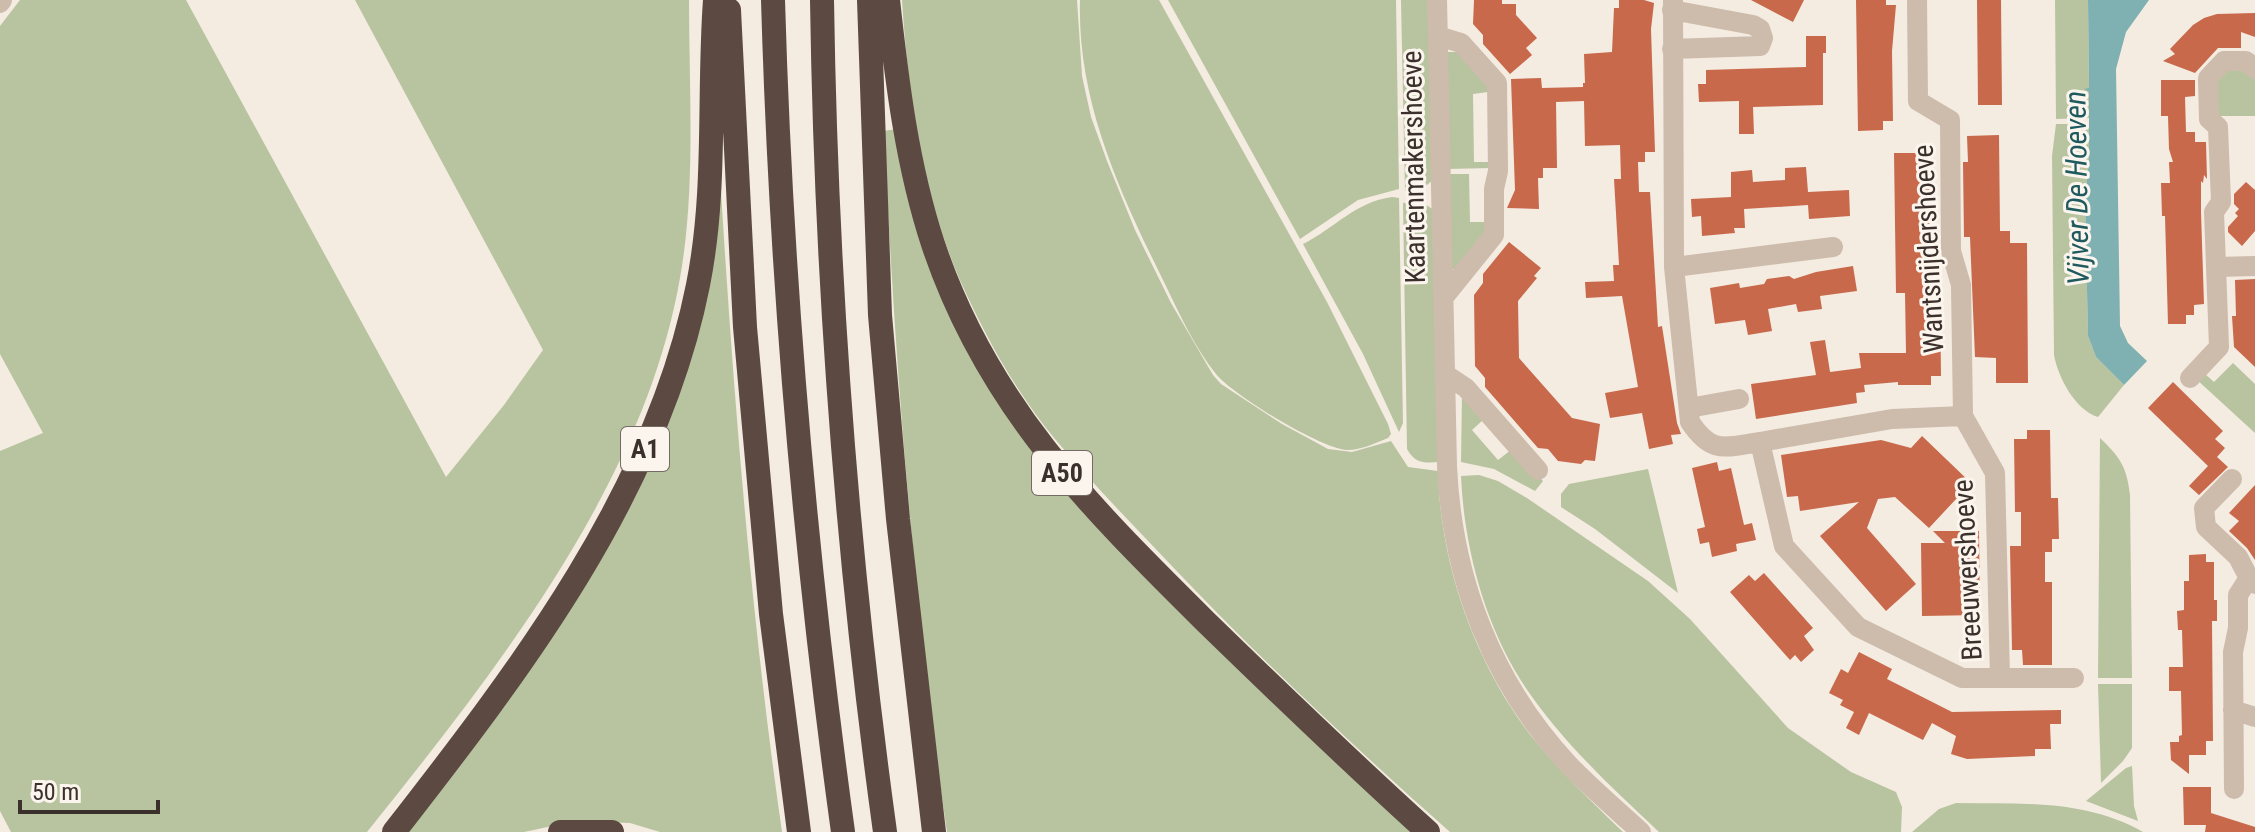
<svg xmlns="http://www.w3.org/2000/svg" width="2255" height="832" font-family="'Roboto Condensed',sans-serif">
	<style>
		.green { fill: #b8c4a0 }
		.water { fill: #7fb0b2 }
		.building { fill: #c8694b }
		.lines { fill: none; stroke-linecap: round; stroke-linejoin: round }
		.minor { stroke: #cdbbac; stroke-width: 20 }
		.highway { stroke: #5c4a42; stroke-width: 24 }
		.labels { text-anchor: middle; stroke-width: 6; stroke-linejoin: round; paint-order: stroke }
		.shield { fill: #fbf5ee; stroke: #756b66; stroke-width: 2 }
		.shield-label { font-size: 26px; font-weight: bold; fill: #3b302b }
		.street-label { font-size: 28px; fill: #3b302b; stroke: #fbf5ee }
		.water-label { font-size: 30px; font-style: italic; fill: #1f5a5e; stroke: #fbf5ee }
	</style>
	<rect width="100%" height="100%" fill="#f4ebe1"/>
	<path class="green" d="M20 0H186L446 477 504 405 543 350 355 0H689C689 92 696 188 680 278 644 485 495 672 367 832H11L0 811V451L43 433 0 354V26Z
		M902 0H1077L1082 76 1091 117 1107 161 1135 230 1171 303 1213 375 1221 384 1282 424 1328 449 1352 452 1391 441 1408 467 1438 471C1440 554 1467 639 1512 709 1539 752 1586 796 1623 832H1450C1353 746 1259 658 1170 564 1131 523 1091 482 1055 439 1015 391 984 334 959 278 922 191 908 94 902 0Z
		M1080 0H1159L1327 302 1388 424 1391 434 1388 438C1375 443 1362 450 1347 450 1321 449 1233 395 1216 374 1195 348 1180 315 1165 284 1121 195 1077 102 1080 0Z
		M1168 0H1396L1399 189 1358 200 1300 239Z
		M1401 0H1429L1434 179 1421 190 1405 191Z
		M2055 0H2088L2089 89H2085L2089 92V118L2056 119Z
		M1445 52H1458L1489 85 1488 92 1473 94 1474 162H1491V168L1448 169Z
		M2244 67 2255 78V116H2215L2214 81 2227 68Z
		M2056 124H2089V161L2085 197 2088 336 2096 357 2124 385 2098 417C2075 410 2058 377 2054 355L2052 156Z
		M717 126C731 362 748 597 782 832H660L630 823 576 821 524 832H397L459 754 667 407Z
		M896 129 1003 400 1417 832H947C913 600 895 365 884 131Z
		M1448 174H1469L1470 222H1485L1487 232 1456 269H1450Z
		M1392 197 1399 198 1403 423 1399 432 1363 354 1303 244C1335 228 1355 202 1392 197Z
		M1420 201 1434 210 1440 462C1425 463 1415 464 1407 449L1403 203Z
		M2233 363 2255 384V433L2195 378 2205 374 2214 382Z
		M1462 394 1484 419 1472 430 1498 460 1511 450 1543 481 1535 491 1494 469 1461 462Z
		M2100 438C2120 457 2127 467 2130 495L2132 678H2098Z
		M1648 469 1678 593 1595 529 1561 507V494L1569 484Z
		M1479 475 1498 481 1527 498 1648 581 1690 619 1788 728 1851 772 1896 792 1902 807 1901 832H1659C1610 786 1556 736 1520 679 1483 619 1464 545 1461 476Z
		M2098 684H2132V748L2123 761 2101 783Z
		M2132 766 2134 806 2138 821 2086 801 2126 768Z
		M1956 803C2020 804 2085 799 2143 832H1912L1939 809Z"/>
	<path class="water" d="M2088 0H2149L2126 32 2116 69 2120 326 2128 343 2147 361 2124 385 2096 357 2088 336 2085 197 2089 161V92L2084 89 2089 88Z"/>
	<path class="building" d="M1474 0H1502V4H1516V15L1537 38 1526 48 1532 55 1510 74 1483 44V35L1473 24Z
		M1619 0H1644L1654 3 1651 29 1655 152H1645V162H1638L1639 192H1650L1658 327 1662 326 1677 423 1681 434 1671 435 1673 444 1649 449 1642 413 1610 418 1605 393 1638 387 1622 296 1586 298 1585 282 1614 281 1613 265H1619L1614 179H1621L1620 145 1585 146 1584 101 1556 102 1557 168H1543V178H1538L1539 209 1507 208 1515 190 1511 79 1541 78 1542 88 1583 87V83H1585L1584 54 1612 52 1614 8H1619Z
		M1751 0H1804L1793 22Z
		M1856 0H1886V5H1896L1892 51 1893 121H1883V130L1858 131Z
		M1977 0H2001L2002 105H1978Z
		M2255 13V37L2241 32V48H2218L2195 73 2163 61 2175 54 2170 49 2193 25 2204 18 2217 14Z
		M1806 36H1826V53H1823V105L1753 107 1754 134H1739V101L1699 102 1698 84H1706V70L1806 67Z
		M2161 80H2195V96L2185 97 2186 132H2195V142H2206L2207 179 2204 175 2203 183 2201 181V212L2204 304 2194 305V315H2186V324H2168L2165 216H2162L2161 183H2170L2169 162H2173L2169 149 2168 116H2161Z
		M1999 135 2000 231H2010V243H2027L2028 383H1996V358L1975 357 1970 237H1964L1963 162H1968L1967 136Z
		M1894 153H1918V162H1929L1930 298H1940L1941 376H1931V385H1898V382L1864 385 1865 392 1856 393 1857 403 1756 419 1751 384 1816 375 1810 342 1825 340 1830 372 1861 368 1859 353H1906L1905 293H1896Z
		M1806 167 1808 192 1849 190 1850 216 1809 219 1808 205 1744 209 1745 228H1734L1735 233 1702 236 1701 216 1692 217 1691 199 1731 197V172L1752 170 1753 182 1785 180V168Z
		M2246 182 2255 190V231L2242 246 2228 232V227L2238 216 2235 213 2239 209 2234 204V194Z
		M1509 242 1541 268 1534 276 1537 278 1518 301 1519 358 1572 418 1600 424 1595 461 1585 460 1581 464 1558 461 1548 449 1538 448 1485 387V378L1475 366 1474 295 1483 283V274Z
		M1853 266 1857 291 1820 296 1822 309 1798 312 1796 304 1768 309 1772 331 1748 335 1745 320 1715 324 1710 288 1739 283 1740 288 1764 284 1767 279 1789 276 1794 279 1816 272Z
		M2255 279V367L2234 347 2232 316H2236L2235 280Z
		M2173 382 2223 431 2215 439 2225 448 2217 457 2228 467 2199 495 2189 486 2208 466 2148 408Z
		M2027 430H2050L2051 498H2058L2059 539H2052V552H2045V582H2052V665H2023L2022 650H2012L2010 546H2021V512H2015L2014 439H2027Z
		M1922 436 1971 483 1929 528 1895 497 1878 499 1867 528 1916 584 1886 611 1820 536 1859 502 1800 511 1798 496 1787 497 1781 455 1881 440 1911 448Z
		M1717 462 1719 471 1731 468 1744 525 1752 523 1756 540 1736 544 1737 551 1712 557 1709 542 1700 544 1697 529 1705 527 1692 468Z
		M2255 485V560L2247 548 2229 531 2239 521 2229 513Z
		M1933 531H1979L1980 615 1922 616 1921 543H1945Z
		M2206 554V562H2214V600H2217V621H2212L2213 741H2206V755H2189V774L2171 760 2170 742H2179V736L2182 735 2181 691H2169V667H2183L2182 630H2178L2177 611 2184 610V581H2189V555Z
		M1764 573 1813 628 1804 636 1814 650 1801 662 1795 655 1790 660 1730 592 1749 575 1755 581Z
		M1859 652 1892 669 1887 679 1952 712 2061 710V724H2050L2051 749H2035V756L1967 759 1951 754 1956 736 1932 723 1923 740 1869 713 1859 735 1846 728 1854 712 1840 705 1843 700 1829 693 1841 669 1848 673Z
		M2183 787H2211V813L2255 827V832H2205L2206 825H2184Z"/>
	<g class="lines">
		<path class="minor" d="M1437 0 1447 466C1452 578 1492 683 1569 765 1592 789 1617 810 1641 832
			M1673 0 1674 267 1690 422C1712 455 1725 447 1760 442
			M1917 0 1918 101 1950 120 1951 251 1961 285 1963 416
			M0 3 2 0
			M1672 10 1753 25 1760 29 1763 38 1760 46 1672 49
			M1438 36 1461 43 1497 83 1498 171 1494 189V235L1444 297
			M1674 267 1833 247
			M2216 267 2255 266
			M1445 374 1466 388 1538 470
			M2190 378 2219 347 2214 212 2221 202 2218 127 2209 119 2208 78 2224 61H2246L2255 69
			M1689 408 1739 399
			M2232 479 2204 508 2206 527 2238 557 2249 578 2255 584
			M2000 678 1995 473 1963 416 1892 419 1760 442 1784 546 1858 627 1962 678H2074
			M2233 710 2255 717
			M2234 789 2233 652 2238 628V595L2249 578"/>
		<path class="highway" d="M773 0C781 279 805 556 843 832
			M822 0C826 278 847 556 885 832
			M869 0 880 315 898 519 934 832
			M888 0C897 82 907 165 933 244 987 406 1090 507 1207 623 1280 694 1353 764 1428 832
			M729 10 745 327 771 614 799 832
			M394 832C521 669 657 492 698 285 717 190 708 95 715 0
			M560 832H612"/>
	</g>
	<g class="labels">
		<g class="shield">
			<rect x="621" y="427" width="48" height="44" rx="6"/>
			<rect x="1032" y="451" width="60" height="44" rx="6"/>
		</g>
		<g class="shield-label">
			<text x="645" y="458">A1</text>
			<text x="1062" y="482">A50</text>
		</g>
		<g class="street-label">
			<text transform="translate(1413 167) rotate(-91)" y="10">Kaartenmakershoeve</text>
			<text transform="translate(1928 249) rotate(-93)" y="10">Wantsnijdershoeve</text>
			<text transform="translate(1967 570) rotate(-93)" y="10">Breeuwershoeve</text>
		</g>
		<g class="water-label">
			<text transform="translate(2077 188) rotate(-91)" y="10">Vijver De Hoeven</text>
		</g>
	</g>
	<path d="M20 800v12h138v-12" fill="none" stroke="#3b302b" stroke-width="4"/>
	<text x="32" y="800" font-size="24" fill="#3b302b" stroke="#fbf5ee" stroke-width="6" paint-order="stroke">50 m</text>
</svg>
